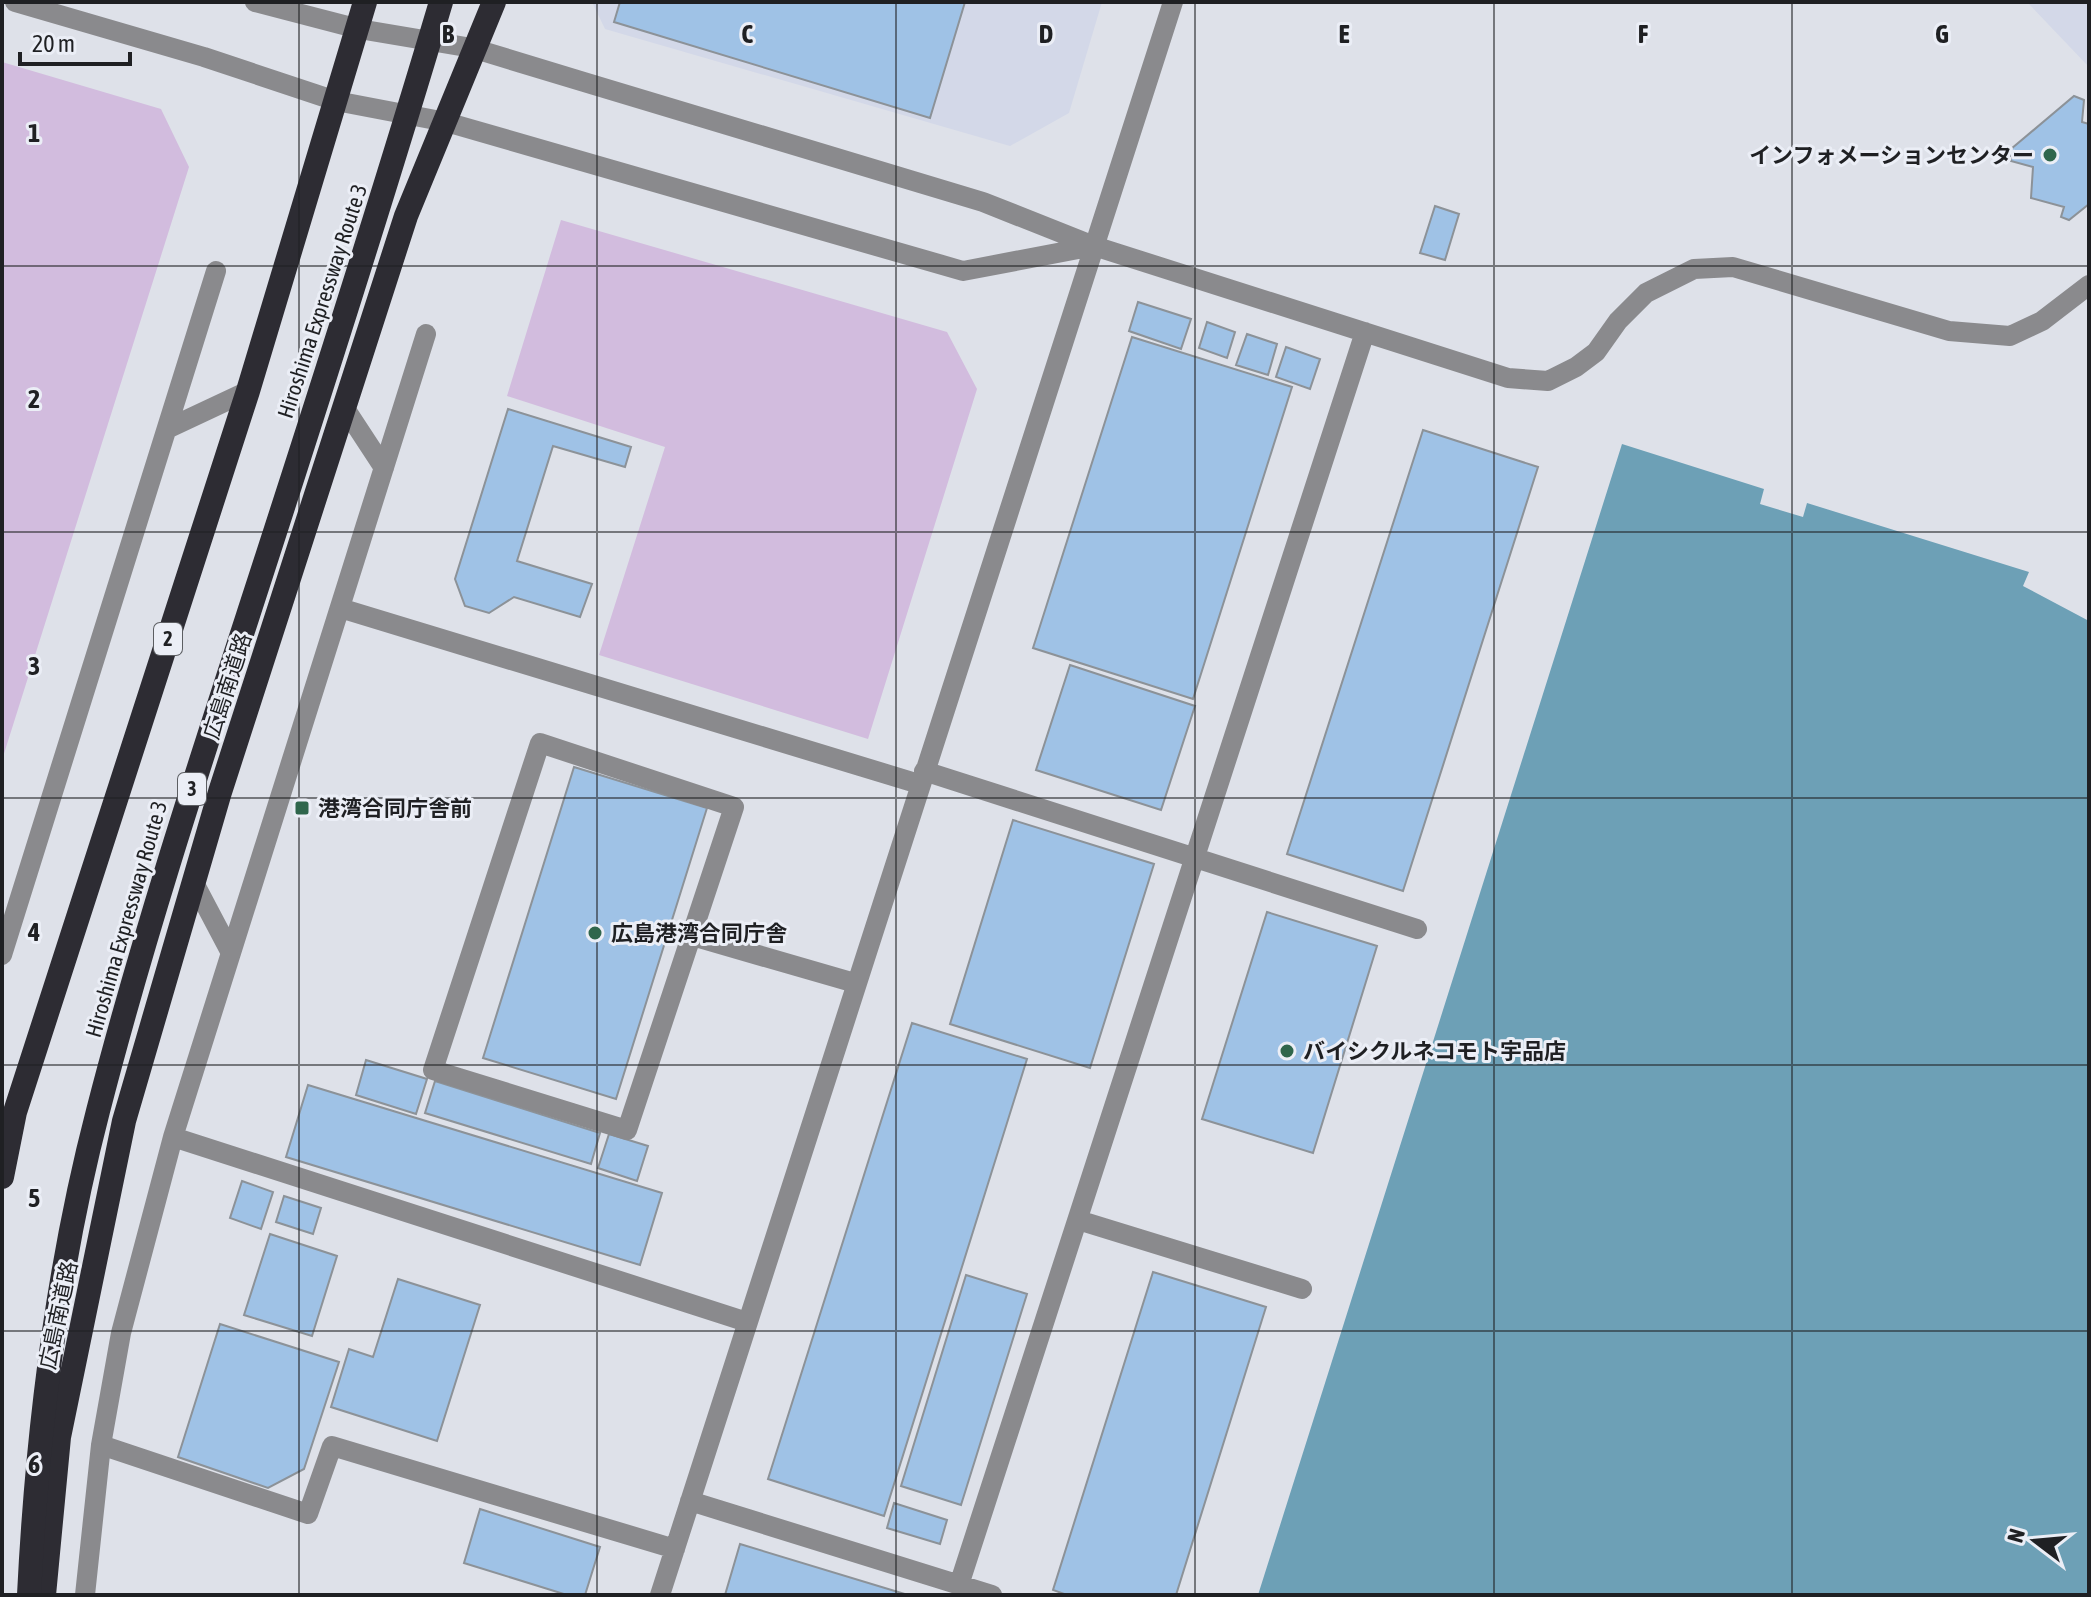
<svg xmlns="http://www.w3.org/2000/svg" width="2091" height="1597" font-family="'Asap Condensed','Noto Sans JP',sans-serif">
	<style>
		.built { fill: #d3d8e8 }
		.green { fill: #d2bcde }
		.water { fill: #6da0b6 }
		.building { fill: #9fc2e6; stroke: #8c9298; stroke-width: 2 }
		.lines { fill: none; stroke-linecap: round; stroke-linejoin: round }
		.minor { stroke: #8a8a8d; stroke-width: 20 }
		.highway { stroke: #2d2c33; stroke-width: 24 }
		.highway-bridge { stroke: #2d2c33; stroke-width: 24 }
		.grid { fill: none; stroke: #1f2023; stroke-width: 2; stroke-opacity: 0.55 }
		.poi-dot { fill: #2f664c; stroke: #ebeef6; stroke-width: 3 }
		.labels { text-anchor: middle; stroke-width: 6; stroke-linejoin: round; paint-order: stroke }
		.shield { fill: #ebeef6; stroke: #5c5e62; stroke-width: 2 }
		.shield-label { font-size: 20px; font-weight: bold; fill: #1f2023 }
		.poi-label { font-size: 22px; font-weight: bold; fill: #1f2023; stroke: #ebeef6; text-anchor: start }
		.street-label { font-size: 22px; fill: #1f2023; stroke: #ebeef6 }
		.grid-label { font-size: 26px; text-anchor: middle; font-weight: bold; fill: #1f2023; stroke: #ebeef6; stroke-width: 6; stroke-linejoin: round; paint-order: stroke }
	</style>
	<rect width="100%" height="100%" fill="#dee1e9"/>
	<path class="built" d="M592 2H1102L1069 113 1010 146 605 29Z
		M2027 2H2089V67Z"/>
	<path class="green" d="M2 62 161 109 189 167 2 760Z
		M561 220 947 332 977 389 868 739 599 655 665 447 507 396Z"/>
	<path class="water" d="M1622 444 1764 489 1760 504 1803 517 1807 503 2029 572 2023 586 2089 621V1595H1258Z"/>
	<path class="building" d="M620 2H965L930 118 614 22Z
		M2074 96 2084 100 2082 122 2089 124V204L2069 220 2061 217 2064 207 2031 198 2033 167 2011 161V149Z
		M1435 206 1459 214 1445 260 1420 253Z
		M1138 302 1191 319 1181 349 1129 331Z
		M1207 322 1235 332 1227 358 1199 348Z
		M1247 334 1277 344 1268 375 1236 365Z
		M1132 337 1292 387 1193 699 1033 648Z
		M1286 347 1320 359 1310 389 1276 377Z
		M508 409 631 447 625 467 553 446 517 561 592 584 580 617 514 597 489 613 465 606 455 579Z
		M1423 430 1538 467 1403 891 1287 854Z
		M1070 665 1195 706 1161 810 1036 770Z
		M574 767 707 808 616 1099 483 1058Z
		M1013 820 1154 864 1090 1068 950 1024Z
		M1267 912 1377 946 1313 1153 1202 1119Z
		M912 1023 1027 1059 884 1516 768 1479Z
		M366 1060 427 1079 416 1114 356 1095Z
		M435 1081 600 1133 591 1164 425 1113Z
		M308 1085 662 1193 640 1265 286 1157Z
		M609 1134 648 1146 637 1181 598 1168Z
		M242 1181 273 1192 261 1229 230 1218Z
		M284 1196 321 1208 313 1234 276 1222Z
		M270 1234 337 1256 312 1336 244 1315Z
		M1153 1272 1266 1307 1176 1595H1067L1053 1590Z
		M966 1275 1027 1294 961 1505 901 1486Z
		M398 1279 480 1305 437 1441 331 1407 349 1349 373 1357Z
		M220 1324 339 1362 304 1469 268 1488 178 1457Z
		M894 1503 947 1520 940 1544 887 1528Z
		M480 1509 600 1547 585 1595H567L464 1563Z
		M740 1544 908 1595H725Z"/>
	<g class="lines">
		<path class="minor" d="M15 2 204 57 336 101 446 122 963 271 1094 246
			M255 2 359 29 472 48 584 82 983 202 1094 246 1508 378 1548 381 1576 367 1596 352 1618 321 1646 293 1694 269 1733 267 1949 331 2010 336 2042 321 2089 285
			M344 407 384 468
			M167 429 248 391
			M340 608 919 784
			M540 743 734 807 627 1130 433 1070Z
			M924 771 1417 929
			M193 881 231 953
			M692 936 855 983
			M2 955 216 271
			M173 1137 747 1322
			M1078 1220 1302 1289
			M101 1445 308 1514 332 1446 675 1549
			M690 1501 992 1595
			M959 1585 1365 332
			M85 1595 101 1445 121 1333 173 1137 426 334
			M660 1595 1173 2"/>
		<path class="highway" d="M2 1177 15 1112 248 391 365 2
			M44 1595 59 1437 124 1121 220 792 406 216 494 2"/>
		<path class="highway-bridge" d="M29 1595C37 1434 57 1268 98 1111 142 940 197 772 252 603 317 403 381 204 441 2"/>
	</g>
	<path class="grid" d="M299 2V1595M597 2V1595M896 2V1595M1195 2V1595M1494 2V1595M1792 2V1595M2 266H2089M2 532H2089M2 798H2089M2 1065H2089M2 1331H2089"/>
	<g class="poi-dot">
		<circle cx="2050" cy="155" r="8"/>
		<rect x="294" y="800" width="16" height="16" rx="4"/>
		<circle cx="595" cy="933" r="8"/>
		<circle cx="1287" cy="1051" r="8"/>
	</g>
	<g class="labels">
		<g class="shield">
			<rect x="154" y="623" width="28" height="32" rx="6"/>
			<rect x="178" y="773" width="28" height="32" rx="6"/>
		</g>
		<g class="shield-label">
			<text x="168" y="646">2</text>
			<text x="192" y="796">3</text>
		</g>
		<g class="poi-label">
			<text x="2034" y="163" text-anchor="end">インフォメーションセンター</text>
			<text x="318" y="816">港湾合同庁舎前</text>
			<text x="611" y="941">広島港湾合同庁舎</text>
			<text x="1303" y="1059">バイシクルネコモト宇品店</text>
		</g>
		<g class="street-label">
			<text transform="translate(322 301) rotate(-72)" y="8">Hiroshima Expressway Route 3</text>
			<text transform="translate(227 686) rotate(-72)" y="8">広島南道路</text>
			<text transform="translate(126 919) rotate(-74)" y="8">Hiroshima Expressway Route 3</text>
			<text transform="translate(58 1315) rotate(-78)" y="8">広島南道路</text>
		</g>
	</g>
	<g class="grid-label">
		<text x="448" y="43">B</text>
		<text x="747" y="43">C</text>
		<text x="1046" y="43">D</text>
		<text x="1344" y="43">E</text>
		<text x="1643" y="43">F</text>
		<text x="1942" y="43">G</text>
		<text x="34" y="142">1</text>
		<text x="34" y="408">2</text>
		<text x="34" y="675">3</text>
		<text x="34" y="941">4</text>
		<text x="34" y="1207">5</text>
		<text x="34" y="1473">6</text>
	</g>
	<rect width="2091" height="1597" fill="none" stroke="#1f2023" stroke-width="8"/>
	<g transform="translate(2035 1541) rotate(286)" stroke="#ebeef6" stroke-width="6" paint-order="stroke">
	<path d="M0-6L14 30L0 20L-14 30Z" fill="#1f2023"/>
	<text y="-12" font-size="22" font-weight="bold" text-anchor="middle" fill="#1f2023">N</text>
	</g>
	<path d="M20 52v12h110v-12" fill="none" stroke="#1f2023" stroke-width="4"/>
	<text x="32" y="52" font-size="24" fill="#1f2023" stroke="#ebeef6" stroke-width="6" paint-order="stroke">20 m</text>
</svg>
